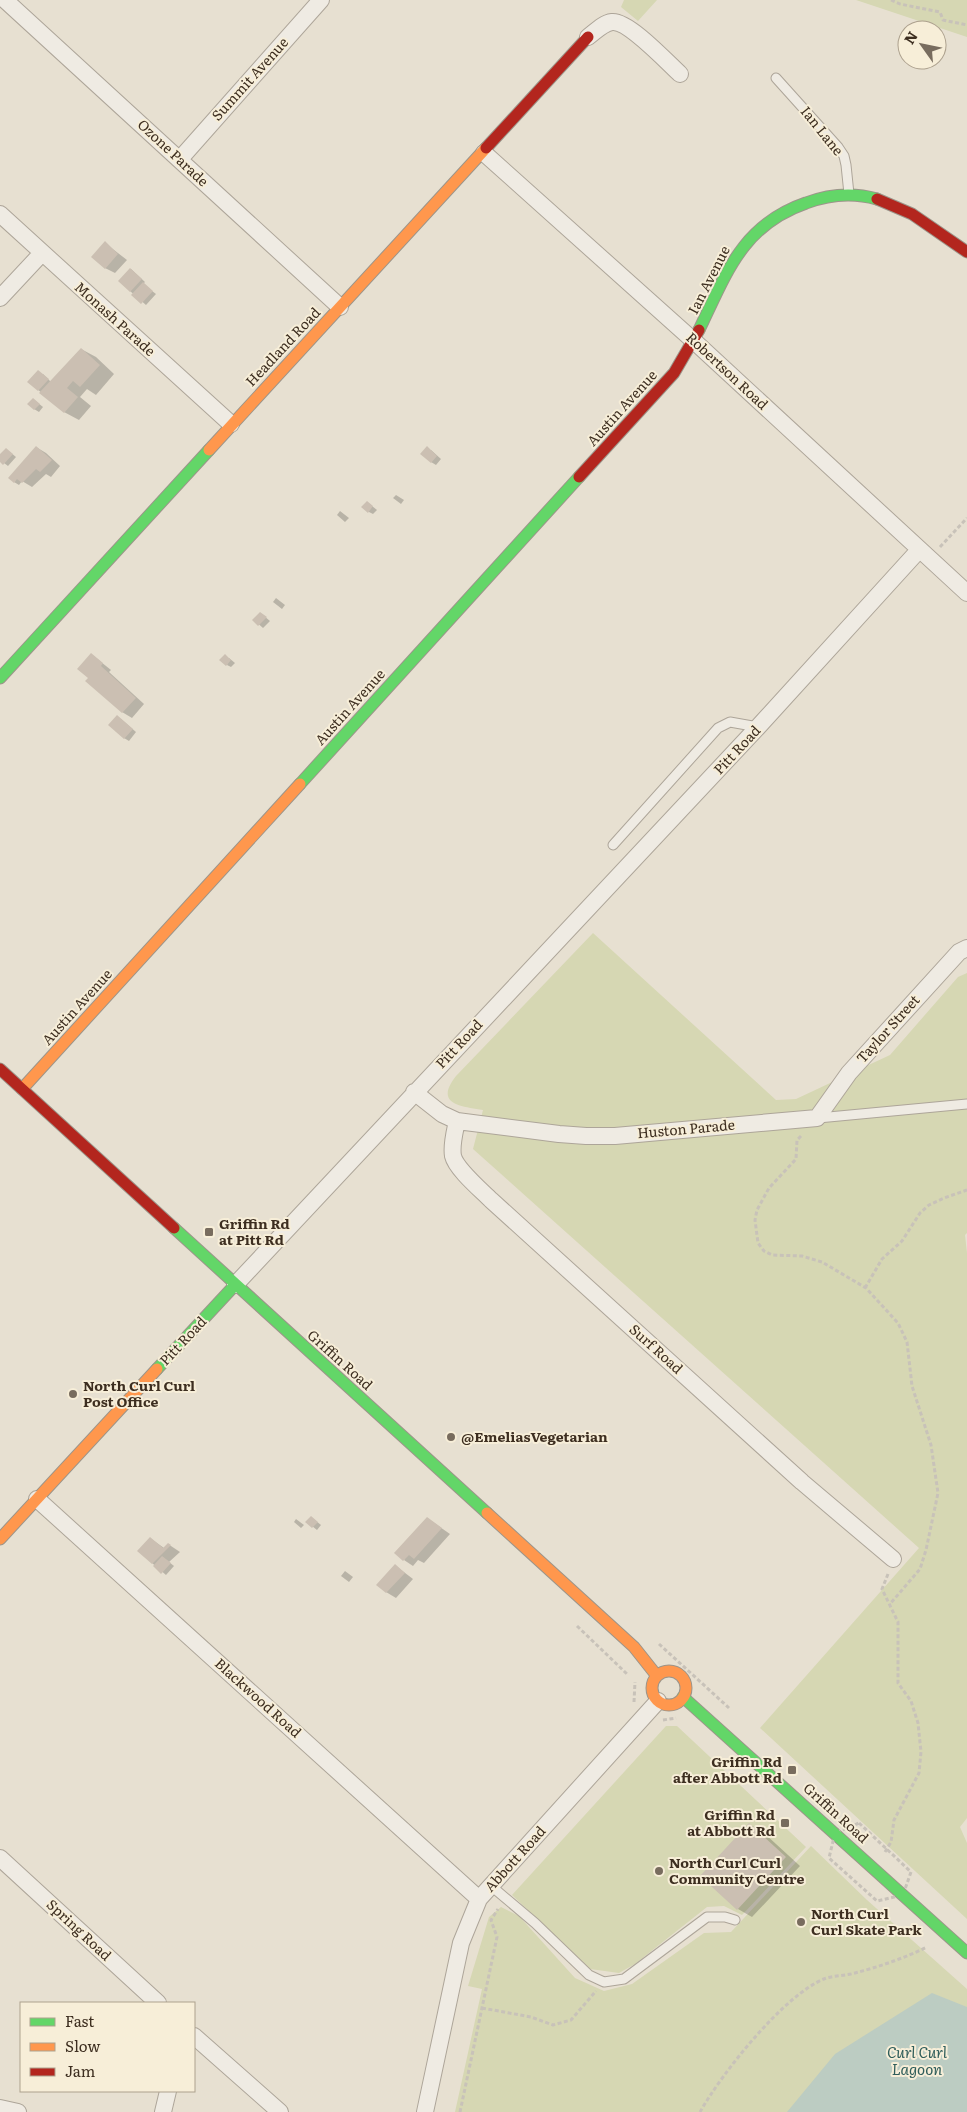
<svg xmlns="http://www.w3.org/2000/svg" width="967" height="2112" font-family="Literata,serif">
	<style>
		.green { fill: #d6d7b3 }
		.water { fill: #bcccc2 }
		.shadow { fill: #0003 }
		.building { fill: #cbbfb2 }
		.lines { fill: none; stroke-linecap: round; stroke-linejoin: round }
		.lane-casing { stroke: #ada599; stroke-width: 11 }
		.street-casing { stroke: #ada599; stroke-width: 18 }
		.fast-casing { stroke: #9c958a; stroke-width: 13 }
		.slow-casing { stroke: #9c958a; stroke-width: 13 }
		.jam-casing { stroke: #9c958a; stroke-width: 13 }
		.path { stroke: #c8c2b9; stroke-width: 3; stroke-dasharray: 4 2.5; stroke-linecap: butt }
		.lane { stroke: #efebe3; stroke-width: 9 }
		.street { stroke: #efebe3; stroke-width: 16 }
		.fast { stroke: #63d668; stroke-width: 11 }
		.slow { stroke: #ff974d; stroke-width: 11 }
		.jam { stroke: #b3261e; stroke-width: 11 }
		.poi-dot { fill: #786c5e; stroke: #f7eed8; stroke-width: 2 }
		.labels { text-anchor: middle; stroke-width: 4; stroke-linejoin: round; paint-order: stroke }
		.street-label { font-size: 14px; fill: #3d2e20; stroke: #f7eed8 }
		.poi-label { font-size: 14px; font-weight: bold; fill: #3d2e20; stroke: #f7eed8; text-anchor: start }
		.water-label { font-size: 15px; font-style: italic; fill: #2f5d5a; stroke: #f7eed8 }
	</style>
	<rect width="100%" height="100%" fill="#e7e0d1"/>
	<path class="green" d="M624 0H657L638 21 621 7Z
		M856 0H967V37Z
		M593 933 776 1100 796 1099 890 1055 958 977 967 973V1233L965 1235 967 1253V1818L960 1827 967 1843V1919L760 1728 919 1548 473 1149 483 1110C460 1106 434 1104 456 1076Z
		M666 1726H677L806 1847 742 1915 724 1906 707 1907 635 1964 619 1973 590 1969 512 1895Z
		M811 1846 867 1900 967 1989V2112H455L482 1989 468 1986 489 1917 501 1907 519 1916 575 1978 604 1991 632 1984 704 1933 731 1932Z"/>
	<path class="water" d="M932 1993 967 2007V2112H787L835 2054Z"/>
	<path class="shadow" d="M105 243 127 260 115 273 105 268Z
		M131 269 145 282 143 284 156 294 146 305 130 291Z
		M81 349 96 357 114 374 96 395 87 389 80 397 91 406 79 420 64 412 29 382 43 374 51 382Z
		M33 399 43 407 39 412 34 409Z
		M36 447 46 453 60 466 51 477 46 474 32 487 22 481 19 485 14 482Z
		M431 450 441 459 436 465 431 462Z
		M10 452 16 457 8 466 0 460V455Z
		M396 495 404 500 401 504 393 498Z
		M367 502 377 510 373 514 369 512Z
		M340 511 349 518 345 522 337 515Z
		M276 598 285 605 282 609 273 602Z
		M264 616 270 621 263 628 254 620Z
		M91 654 111 670 109 672 144 704 132 718 122 712 89 678Z
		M229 658 235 663 231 667 227 665Z
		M121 719 136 732 129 741 124 738Z
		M311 1517 321 1525 317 1530 307 1522Z
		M427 1518 450 1534 424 1563 418 1560 413 1566 404 1560Z
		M296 1519 304 1525 301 1528 294 1522Z
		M150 1538 164 1548 168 1544 180 1552 169 1562 174 1566 166 1575 152 1563Z
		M396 1566 413 1579 396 1598 386 1592Z
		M345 1571 353 1577 349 1582 341 1576Z
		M749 1824 764 1833 800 1866 752 1917 738 1909Z"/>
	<path class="building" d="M105 241 118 254 105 269 91 257Z
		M130 268 142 279 130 292 118 281Z
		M143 282 153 291 141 304 131 295Z
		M81 348 100 365 80 387 73 381 67 388 78 397 64 413 39 393Z
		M38 370 49 379 38 391 27 382Z
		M33 398 40 404 34 410 27 404Z
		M36 446 52 460 40 472 36 469 22 483 17 479 14 483 8 478Z
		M427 446 437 456 431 463 420 454Z
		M6 448 13 454 3 465 0 462V454Z
		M367 501 373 506 368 513 361 507Z
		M260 612 267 617 258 626 252 620Z
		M91 653 103 663 101 666 136 698 122 713 85 681 88 678 77 669Z
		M225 654 231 660 226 666 219 660Z
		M117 715 133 729 124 739 108 725Z
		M311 1516 318 1522 312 1528 305 1522Z
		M427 1517 442 1528 414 1559 409 1555 403 1561 394 1553Z
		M150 1537 163 1548 168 1543 171 1545 152 1564 137 1551Z
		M162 1556 171 1563 161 1574 153 1566Z
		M395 1564 405 1573 386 1593 376 1585Z
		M749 1823 786 1857 737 1910 700 1876Z"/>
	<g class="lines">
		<g class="lane-casing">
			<path id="lane" d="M776 78 838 147 844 156 846 165 849 194
				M613 845 718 728 730 722 758 727
				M818 1118 967 1104
				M490 1885 535 1923 589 1975 604 1982 624 1979 707 1917H725L735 1920"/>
		</g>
		<g class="street-casing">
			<path id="street" d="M5 0 340 307
				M588 37C595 32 603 23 612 22 628 20 667 62 680 74
				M484 153 695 342 967 593
				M180 159 321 0
				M0 214 231 424
				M0 298 42 253
				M414 1092 442 1114 457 1121 559 1134 586 1136H615L817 1118 849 1073 959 952 967 948
				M457 1121C455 1131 451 1145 453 1156 456 1169 481 1190 491 1200L802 1482 893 1559
				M235 1285 758 727 919 550
				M37 1499 479 1899
				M0 1858 158 2003
				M194 2036 280 2112
				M0 2108 18 2112
				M163 2112 168 2091
				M425 2112 461 1943 479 1899 658 1701"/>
		</g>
		<g class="fast-casing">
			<path id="fast" d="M699 330C726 274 742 225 806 203 830 194 852 192 877 199
				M0 678 209 450
				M300 784 579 477
				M174 1228 487 1513
				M157 1369 235 1285
				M683 1697 967 1953"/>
		</g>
		<g class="slow-casing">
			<path id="slow" d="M209 450 486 148
				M22 1089 300 784
				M487 1513 634 1647 657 1676
				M0 1539 157 1369
				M652 1688a17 17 0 1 1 34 0a17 17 0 1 1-34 0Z"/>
		</g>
		<g class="jam-casing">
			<path id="jam" d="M486 148 588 37
				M877 199 912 214 967 252
				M579 477 674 373 699 330
				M0 1069 174 1228"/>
		</g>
		<path class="path" d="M891 0 900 4 940 12 943 20 967 25
			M940 547 967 518
			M801 1136 797 1140 796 1159 769 1188 757 1210 755 1220 758 1243 764 1251 772 1255 802 1256 822 1262 866 1288 898 1323 907 1342 912 1386 931 1445 938 1493 926 1550 920 1569 890 1604
			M865 1288 882 1259 902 1241 920 1213 929 1205 944 1198 967 1190
			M577 1626 627 1674
			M659 1644 729 1708
			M634 1702 635 1682
			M663 1720 676 1718
			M859 1823 911 1872 903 1895 877 1901 829 1858 835 1833Z
			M885 1852 891 1842 894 1820 919 1773 921 1752 918 1723 911 1701 898 1683V1622L882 1589 888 1574
			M482 2008 531 2017 553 2025 571 2020 596 1991
			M460 2112 497 1937 491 1920 498 1909
			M700 2112C722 2073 784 1995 824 1979 834 1975 845 1976 855 1973 878 1967 905 1958 927 1947"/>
		<use href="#lane" class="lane"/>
		<use href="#street" class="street"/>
		<use href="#fast" class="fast"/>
		<use href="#slow" class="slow"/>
		<use href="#jam" class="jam"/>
	</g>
	<g class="poi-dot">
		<rect x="204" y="1227" width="10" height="10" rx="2.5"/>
		<circle cx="73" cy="1394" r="5"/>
		<circle cx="451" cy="1437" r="5"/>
		<rect x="787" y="1765" width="10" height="10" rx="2.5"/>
		<rect x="780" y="1818" width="10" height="10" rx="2.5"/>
		<circle cx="659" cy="1871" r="5"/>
		<circle cx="801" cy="1922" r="5"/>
	</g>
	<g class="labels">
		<g class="street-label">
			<text transform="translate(250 79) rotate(-48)" y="5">Summit Avenue</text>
			<text transform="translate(822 131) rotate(51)" y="5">Ian Lane</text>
			<text transform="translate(173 153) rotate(43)" y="5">Ozone Parade</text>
			<text transform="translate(709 280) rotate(-63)" y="5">Ian Avenue</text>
			<text transform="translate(115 319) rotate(42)" y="5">Monash Parade</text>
			<text transform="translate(283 347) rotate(-47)" y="5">Headland Road</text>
			<text transform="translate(727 371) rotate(43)" y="5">Robertson Road</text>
			<text transform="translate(622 408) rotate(-48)" y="5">Austin Avenue</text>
			<text transform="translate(350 707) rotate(-48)" y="5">Austin Avenue</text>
			<text transform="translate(737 750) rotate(-47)" y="5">Pitt Road</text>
			<text transform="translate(77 1007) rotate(-48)" y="5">Austin Avenue</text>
			<text transform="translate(888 1029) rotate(-48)" y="5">Taylor Street</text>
			<text transform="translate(459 1044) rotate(-47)" y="5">Pitt Road</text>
			<text transform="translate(686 1129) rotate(-5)" y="5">Huston Parade</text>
			<text transform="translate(183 1341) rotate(-47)" y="5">Pitt Road</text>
			<text transform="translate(656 1349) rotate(42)" y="5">Surf Road</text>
			<text transform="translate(340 1360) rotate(42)" y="5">Griffin Road</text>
			<text transform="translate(258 1698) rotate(42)" y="5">Blackwood Road</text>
			<text transform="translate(836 1813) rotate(42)" y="5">Griffin Road</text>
			<text transform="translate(515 1859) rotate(-48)" y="5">Abbott Road</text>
			<text transform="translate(79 1930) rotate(43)" y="5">Spring Road</text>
		</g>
		<g class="poi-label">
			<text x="219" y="1229">Griffin Rd<tspan x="219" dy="16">at Pitt Rd</tspan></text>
			<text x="83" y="1391">North Curl Curl<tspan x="83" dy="16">Post Office</tspan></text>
			<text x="461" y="1442">@EmeliasVegetarian</text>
			<text x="782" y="1767" text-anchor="end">Griffin Rd<tspan x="782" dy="16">after Abbott Rd</tspan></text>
			<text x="775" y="1820" text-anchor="end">Griffin Rd<tspan x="775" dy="16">at Abbott Rd</tspan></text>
			<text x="669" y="1868">North Curl Curl<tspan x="669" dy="16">Community Centre</tspan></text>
			<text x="811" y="1919">North Curl<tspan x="811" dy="16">Curl Skate Park</tspan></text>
		</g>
		<g class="water-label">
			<text x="917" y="2058">Curl Curl<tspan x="917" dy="17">Lagoon</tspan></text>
		</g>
	</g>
	<rect x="20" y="2002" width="175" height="90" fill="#f7eed8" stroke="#ada18e"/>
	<rect x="30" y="2018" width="25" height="8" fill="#63d668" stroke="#ada18e"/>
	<text x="65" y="2027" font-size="15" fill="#3d2e20">Fast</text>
	<rect x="30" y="2043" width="25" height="8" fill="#ff974d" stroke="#ada18e"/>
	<text x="65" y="2052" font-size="15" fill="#3d2e20">Slow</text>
	<rect x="30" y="2068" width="25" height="8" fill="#b3261e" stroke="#ada18e"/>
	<text x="65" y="2077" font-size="15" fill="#3d2e20">Jam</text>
	<g transform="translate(922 45) rotate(303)"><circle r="24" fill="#f7eed8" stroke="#ada18e"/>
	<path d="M0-4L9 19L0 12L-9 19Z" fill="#786c5e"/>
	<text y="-8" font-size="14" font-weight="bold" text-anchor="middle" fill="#3d2e20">N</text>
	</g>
</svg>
